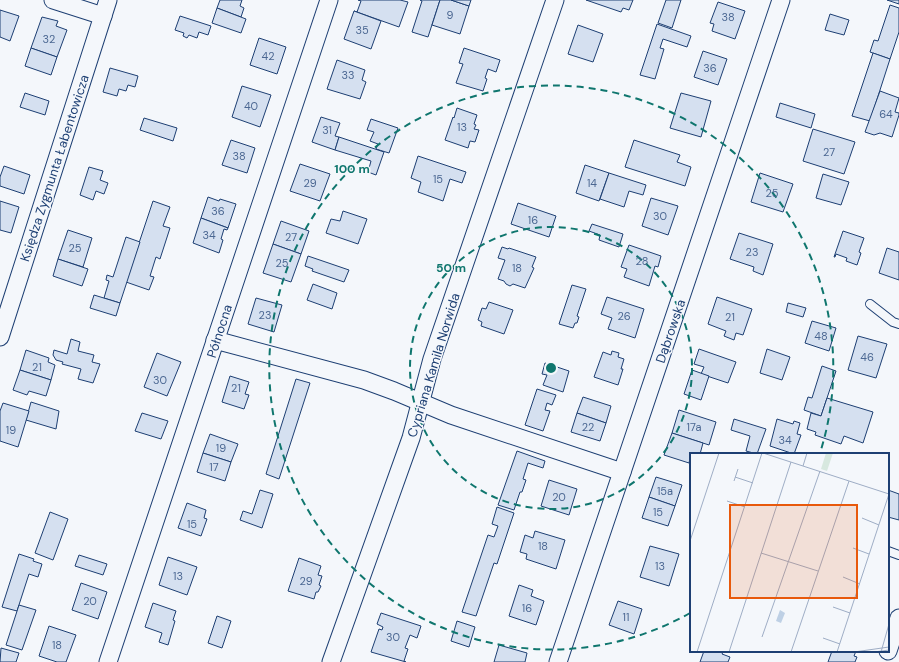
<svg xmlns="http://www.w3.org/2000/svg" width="899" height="662" font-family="'DM Sans',sans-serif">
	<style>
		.building { fill: #d5e0f0; stroke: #1d3f73 }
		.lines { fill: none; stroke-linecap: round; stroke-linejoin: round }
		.lane-casing { stroke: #1d3f73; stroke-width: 10 }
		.street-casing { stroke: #1d3f73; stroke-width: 19 }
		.lane { stroke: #f4f7fb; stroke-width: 8 }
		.street { stroke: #f4f7fb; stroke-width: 17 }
		.ring { fill: none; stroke: #0f766e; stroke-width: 2; stroke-dasharray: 7 5 }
		.labels { text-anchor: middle; stroke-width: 3; stroke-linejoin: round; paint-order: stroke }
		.number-label { font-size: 11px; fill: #4b6792 }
		.street-label { font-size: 13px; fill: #1d3f73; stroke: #f4f7fb }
		.inset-road { fill: none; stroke: #9eadc5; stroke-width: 1 }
		.view { fill: #e8590c; fill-opacity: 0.15; stroke: #e8590c; stroke-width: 2 }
		.inset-edge { fill: none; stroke: #1d3f73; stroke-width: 2 }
		.centre { fill: #0f766e; stroke: #f4f7fb; stroke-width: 2 }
		.ring-label { font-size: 12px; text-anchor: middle; font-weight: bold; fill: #0f766e; stroke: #f4f7fb; stroke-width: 3; stroke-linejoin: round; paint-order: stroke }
	</style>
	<rect width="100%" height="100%" fill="#f4f7fb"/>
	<!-- building -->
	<g class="building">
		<path d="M220 0H242L240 6 244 8 241 17 217 8Z"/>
		<path d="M358 0H400L408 2 399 27 354 11 357 12 361 1Z"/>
		<path d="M420 0H440L428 37 412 32 422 1Z"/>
		<path d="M440 0H451L469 6 460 34 432 25Z"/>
		<path d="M451 0H471L469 6Z"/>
		<path d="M586 0H633L629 10 623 8 621 12Z"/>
		<path d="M666 0H681L672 28 658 23Z"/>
		<path d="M887 0H899V4Z"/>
		<path d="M718 2 745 11 735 39 712 31 714 24 710 23Z"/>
		<path d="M890 5 899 8V32L890 59 870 52 874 40 878 41Z"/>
		<path d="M217 8 246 19 241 33 212 23Z"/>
		<path d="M0 10 19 16 10 41 0 37Z"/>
		<path d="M354 11 381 21 371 49 344 39Z"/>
		<path d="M830 14 849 20 844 35 825 30Z"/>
		<path d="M180 16 211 26 208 35 199 32 197 38 189 35 187 38 183 36 184 33 175 30Z"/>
		<path d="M42 17 58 21 56 26 67 30 57 57 31 48Z"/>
		<path d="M657 24 691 36 687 47 663 39 660 48 664 49 655 79 640 75Z"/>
		<path d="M578 25 603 34 593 62 568 54Z"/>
		<path d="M259 38 286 47 277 74 250 65Z"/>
		<path d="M31 48 57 57 51 75 25 66Z"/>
		<path d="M464 48 500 60 496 72 488 69 485 78 487 79 483 91 456 83 463 64 459 63Z"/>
		<path d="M703 51 727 59 718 85 694 77Z"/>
		<path d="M873 53 890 59 870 121 852 116Z"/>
		<path d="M337 60 365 70 362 80 366 82 360 99 327 89Z"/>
		<path d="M110 68 138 76 135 87 128 85 126 91 119 89 117 96 103 92Z"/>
		<path d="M242 86 271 95 260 127 232 117Z"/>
		<path d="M880 91 899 98 895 112 899 113V115L892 137 880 133 874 135 865 132Z"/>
		<path d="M25 93 49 101 45 115 20 107Z"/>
		<path d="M681 93 711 101 701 137 670 128Z"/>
		<path d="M780 103 815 114 811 128 776 117Z"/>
		<path d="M457 108 477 115 474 124 476 125 474 129 479 130 475 142 470 141 468 148 445 140 453 117 454 118Z"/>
		<path d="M321 117 340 123 335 136 339 137 335 150 312 142Z"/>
		<path d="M144 118 177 128 173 141 140 130Z"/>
		<path d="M371 119 398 128 389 153 376 149 378 144 370 141 374 132 367 130Z"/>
		<path d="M813 129 855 142 844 174 803 161Z"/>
		<path d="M339 137 384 152 376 175 368 172 371 161 335 150Z"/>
		<path d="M231 140 255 148 247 173 222 165Z"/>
		<path d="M634 140 680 155 677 162 691 167 685 186 625 167Z"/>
		<path d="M418 156 466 172 462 183 450 179 443 201 418 192 421 182 411 178Z"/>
		<path d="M300 164 330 174 320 201 290 191Z"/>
		<path d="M585 165 609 173 599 201 576 193Z"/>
		<path d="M4 166 30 175 24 194 0 186V177Z"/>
		<path d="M89 167 103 171 100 180 108 183 104 194 96 191 93 200 80 195Z"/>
		<path d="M609 173 646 185 643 195 629 191 624 207 600 199Z"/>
		<path d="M760 173 793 184 783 212 751 202Z"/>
		<path d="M823 174 849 182 841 205 816 198Z"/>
		<path d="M208 197 219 201 220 199 236 204 228 228 201 218Z"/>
		<path d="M651 198 678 206 668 235 642 226Z"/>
		<path d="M0 201 19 207 11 233 0 230Z"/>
		<path d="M153 201 170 207 163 226 170 228 160 259 156 257 150 276 154 277 149 290 126 282Z"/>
		<path d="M518 203 556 216 549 237 511 224Z"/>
		<path d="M343 211 367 219 358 244 326 233 331 219 340 221Z"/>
		<path d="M201 218 228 228 227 230 224 229 221 239 223 240 219 253 193 243Z"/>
		<path d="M281 221 309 231 301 254 273 244Z"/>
		<path d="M592 224 623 234 619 247 599 240 600 235 589 231Z"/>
		<path d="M68 230 92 238 83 267 58 259Z"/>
		<path d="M843 231 864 238 859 252 861 253 857 265 846 261 847 258 836 254 835 257H834Z"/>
		<path d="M739 233 773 244 763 275 753 271 754 267 730 259Z"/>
		<path d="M126 237 140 242 120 303 104 298 109 281 106 280 107 275 113 277Z"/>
		<path d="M273 244 301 254 291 282 263 273Z"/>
		<path d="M629 245 661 256 658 267 655 266 649 286 624 277 627 269 621 267Z"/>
		<path d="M502 247 508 249 509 248 536 257 532 267 534 268 525 288 513 284 510 286 506 284 504 281 498 279 505 260 498 258Z"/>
		<path d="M887 248 899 252V280L879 273Z"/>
		<path d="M308 256 349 270 344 282 312 271 313 269 305 266Z"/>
		<path d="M58 259 88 269 82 286 53 276Z"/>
		<path d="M313 284 337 293 332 309 307 300Z"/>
		<path d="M572 285 586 289 577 316 579 317 577 323H575L573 328 559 324Z"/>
		<path d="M94 295 120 303 116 316 90 308Z"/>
		<path d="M607 297 644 309 635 338 608 329 612 318 601 314Z"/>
		<path d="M717 297 752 309 743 335 736 333 734 340 724 336 726 331 708 324Z"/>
		<path d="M256 298 282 305 274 332 248 324Z"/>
		<path d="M489 302 513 310 504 334 481 326 482 322 478 320 482 308 486 309Z"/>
		<path d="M788 303 806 308 803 317 786 312Z"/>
		<path d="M812 321 836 328 829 351 805 343Z"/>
		<path d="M858 336 887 344 876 378 848 370Z"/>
		<path d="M71 339 80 342 78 351 94 355 92 362 100 364 93 383 78 379 81 369 62 364 63 362 56 360 53 355 54 350 67 354Z"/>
		<path d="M699 349 736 362 728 383 701 374 704 367 694 364Z"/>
		<path d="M767 349 790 357 782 380 760 373Z"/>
		<path d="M26 350 49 358 48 362 55 365 51 380 20 370Z"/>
		<path d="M612 351 619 353 618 357 624 359 621 369H623L618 385 594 377 603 352 611 355Z"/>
		<path d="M157 353 181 362 167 396 144 387Z"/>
		<path d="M545 363 569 371 563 392 543 385 547 375 542 374Z"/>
		<path d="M822 366 836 371 821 416 804 410 808 397 812 398Z"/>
		<path d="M20 370 51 380 46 396 29 391 27 395 13 390Z"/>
		<path d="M692 370 709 376 701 400 684 394Z"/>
		<path d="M230 376 249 382 245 394 249 395 244 409 222 402Z"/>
		<path d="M296 379 310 383 279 479 266 474Z"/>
		<path d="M537 389 556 395 552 405 547 403 545 410 550 411 543 431 525 425Z"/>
		<path d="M583 397 611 406 606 423 577 413Z"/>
		<path d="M827 398 873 412 863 443 844 436 841 444 815 435 816 432 807 429 811 413 821 416Z"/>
		<path d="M31 402 59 411 56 429 26 420Z"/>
		<path d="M3 403 29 411 18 447 0 441V411Z"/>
		<path d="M679 410 716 422 709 445 672 433Z"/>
		<path d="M142 413 168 421 161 439 135 431Z"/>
		<path d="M577 413 606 423 600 441 571 432Z"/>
		<path d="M734 419 766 429 757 454 746 451 750 436 731 430Z"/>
		<path d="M777 419 793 424 794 421 800 423 797 434 801 435 794 454 770 446Z"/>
		<path d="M672 433 703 443 700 454H691L689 463 664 455Z"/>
		<path d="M210 434 238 444 231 462 203 453Z"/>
		<path d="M517 451 545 461 543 468 528 463 523 479 526 480 522 492H520L514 510 498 505Z"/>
		<path d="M203 453 231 462 225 481 197 472Z"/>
		<path d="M656 477 682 485 675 506 649 497Z"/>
		<path d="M549 480 577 489 569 515 541 506Z"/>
		<path d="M260 490 273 494 262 528 240 520 243 511 252 514Z"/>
		<path d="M888 490 899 494V520L888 517Z"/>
		<path d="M649 497 675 506 668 526 642 518Z"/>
		<path d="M187 503 206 510 204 518 207 519 201 536 178 528Z"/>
		<path d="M497 507 514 513 497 564 494 563 476 616 462 612 488 535 494 537 498 526 492 524Z"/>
		<path d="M50 512 68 519 53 560 35 553Z"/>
		<path d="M535 531 565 540 556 569 526 559 527 554 520 552 525 535 533 538Z"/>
		<path d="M650 546 679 554 669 586 640 577Z"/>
		<path d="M19 554 34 559 33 561 42 564 38 577 29 574 17 611 2 607Z"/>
		<path d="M79 555 107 564 103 575 75 566Z"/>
		<path d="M168 557 197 567 187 595 159 585Z"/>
		<path d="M299 558 321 566 318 575 322 576 319 585 321 586 318 592H316L314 599 288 591Z"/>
		<path d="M81 583 107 592 98 619 72 610Z"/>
		<path d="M519 585 533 590 531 596 544 601 536 625 509 616Z"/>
		<path d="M618 601 642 609 634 634 609 625Z"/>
		<path d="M153 603 176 611 173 620 175 621 168 645 159 642 162 633 145 627Z"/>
		<path d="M19 605 36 610 22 650 6 645Z"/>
		<path d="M381 613 421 626 417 638 410 635 405 648 408 649 404 661 406 662 371 652 379 629 382 630 383 627 377 624Z"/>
		<path d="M217 616 231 621 222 648 208 643Z"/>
		<path d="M457 621 475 627 469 647 451 641Z"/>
		<path d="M49 626 76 635 66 662H57L39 656Z"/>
		<path d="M499 645 527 653 525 662H494Z"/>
		<path d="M1 648 19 653 16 662H0Z"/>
		<path d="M704 651H721L723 652 722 654 730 657 728 662H700Z"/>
		<path d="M832 651H856L854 656 857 657 855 662H828Z"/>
	</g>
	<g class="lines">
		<defs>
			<g id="lane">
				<path d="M870 304 893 322 899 324"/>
				<path d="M888 551 899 555"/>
			</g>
			<g id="street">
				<path d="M53 0 103 16"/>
				<path d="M0 337 108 0"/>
				<path d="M215 340 364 380 394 391 451 415 622 472"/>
				<path d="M888 651 899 618"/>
				<path d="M108 662 329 0"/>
				<path d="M331 662 411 438 432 359 555 0"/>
				<path d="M558 662 781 0"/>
			</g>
		</defs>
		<!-- lane casing -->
		<use href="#lane" class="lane-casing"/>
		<!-- street casing -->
		<use href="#street" class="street-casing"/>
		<!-- lane -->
		<use href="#lane" class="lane"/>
		<!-- street -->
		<use href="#street" class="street"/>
	</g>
	<!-- distance rings -->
	<g class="ring">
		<circle cx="551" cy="368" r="141"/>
		<path d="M690 613A282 282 0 1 1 820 453"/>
	</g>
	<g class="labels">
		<!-- number labels -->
		<g class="number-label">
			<text x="450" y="19">9</text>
			<text x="728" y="21">38</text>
			<text x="362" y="34">35</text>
			<text x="49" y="43">32</text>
			<text x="268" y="60">42</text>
			<text x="710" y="72">36</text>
			<text x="348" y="79">33</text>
			<text x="251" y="110">40</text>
			<text x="886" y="118">64</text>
			<text x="462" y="131">13</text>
			<text x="327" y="134">31</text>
			<text x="829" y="156">27</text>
			<text x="239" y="160">38</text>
			<text x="438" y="183">15</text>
			<text x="310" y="187">29</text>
			<text x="592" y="187">14</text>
			<text x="772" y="197">25</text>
			<text x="218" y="215">36</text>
			<text x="660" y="220">30</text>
			<text x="533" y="224">16</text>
			<text x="209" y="239">34</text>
			<text x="291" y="241">27</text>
			<text x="75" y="252">25</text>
			<text x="752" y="256">23</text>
			<text x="642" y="265">28</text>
			<text x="282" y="267">25</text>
			<text x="517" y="272">18</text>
			<text x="265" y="319">23</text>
			<text x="624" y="320">26</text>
			<text x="730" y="321">21</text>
			<text x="821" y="340">48</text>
			<text x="867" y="361">46</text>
			<text x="37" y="371">21</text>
			<text x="160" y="384">30</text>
			<text x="236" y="392">21</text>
			<text x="588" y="431">22</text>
			<text x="694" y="431">17a</text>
			<text x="11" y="434">19</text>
			<text x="785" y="444">34</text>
			<text x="221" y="452">19</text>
			<text x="214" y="471">17</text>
			<text x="665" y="495">15a</text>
			<text x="559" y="501">20</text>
			<text x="658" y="516">15</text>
			<text x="192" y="528">15</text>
			<text x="543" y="550">18</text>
			<text x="660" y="570">13</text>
			<text x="178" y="580">13</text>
			<text x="306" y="585">29</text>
			<text x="90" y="605">20</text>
			<text x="527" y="612">16</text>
			<text x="626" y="621">11</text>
			<text x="393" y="641">30</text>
			<text x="57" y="649">18</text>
		</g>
		<!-- street labels -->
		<g class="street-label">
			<text transform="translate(54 168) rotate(-72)" y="5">Księdza Zygmunta Łabentowicza</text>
			<text transform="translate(219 331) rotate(-72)" y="5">Północna</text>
			<text transform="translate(670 331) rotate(-71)" y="5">Dąbrowska</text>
			<text transform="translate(433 365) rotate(-73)" y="5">Cypriana Kamila Norwida</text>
		</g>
	</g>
	<!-- overview -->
	<g transform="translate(690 453)">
		<rect width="199" height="199" fill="#f4f7fb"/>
		<path d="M136 0H143L137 18 131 16Z" fill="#d7e8df"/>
		<path d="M90 157 95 160 91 170 86 168Z" fill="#bed0e5"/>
		<path class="inset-road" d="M73 0 199 41M113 13 117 0M45 24 63 30M44 28 48 16M37 48 55 54M172 65 189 72M0 88 29 0M163 95 179 101M71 100 128 118M153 124 170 131M143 154 160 160M72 184 130 18M133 185 150 191M7 199 72 0M39 199 101 9M101 199 159 28M147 199 199 41M164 199 199 194M184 199 199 197M191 199 199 171"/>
		<path class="view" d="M40 52H167V145H40Z"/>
		<rect width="199" height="199" class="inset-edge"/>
	</g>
	<circle cx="551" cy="368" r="6" class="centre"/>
	<g class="ring-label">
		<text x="352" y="173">100 m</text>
		<text x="451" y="272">50 m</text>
	</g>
</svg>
